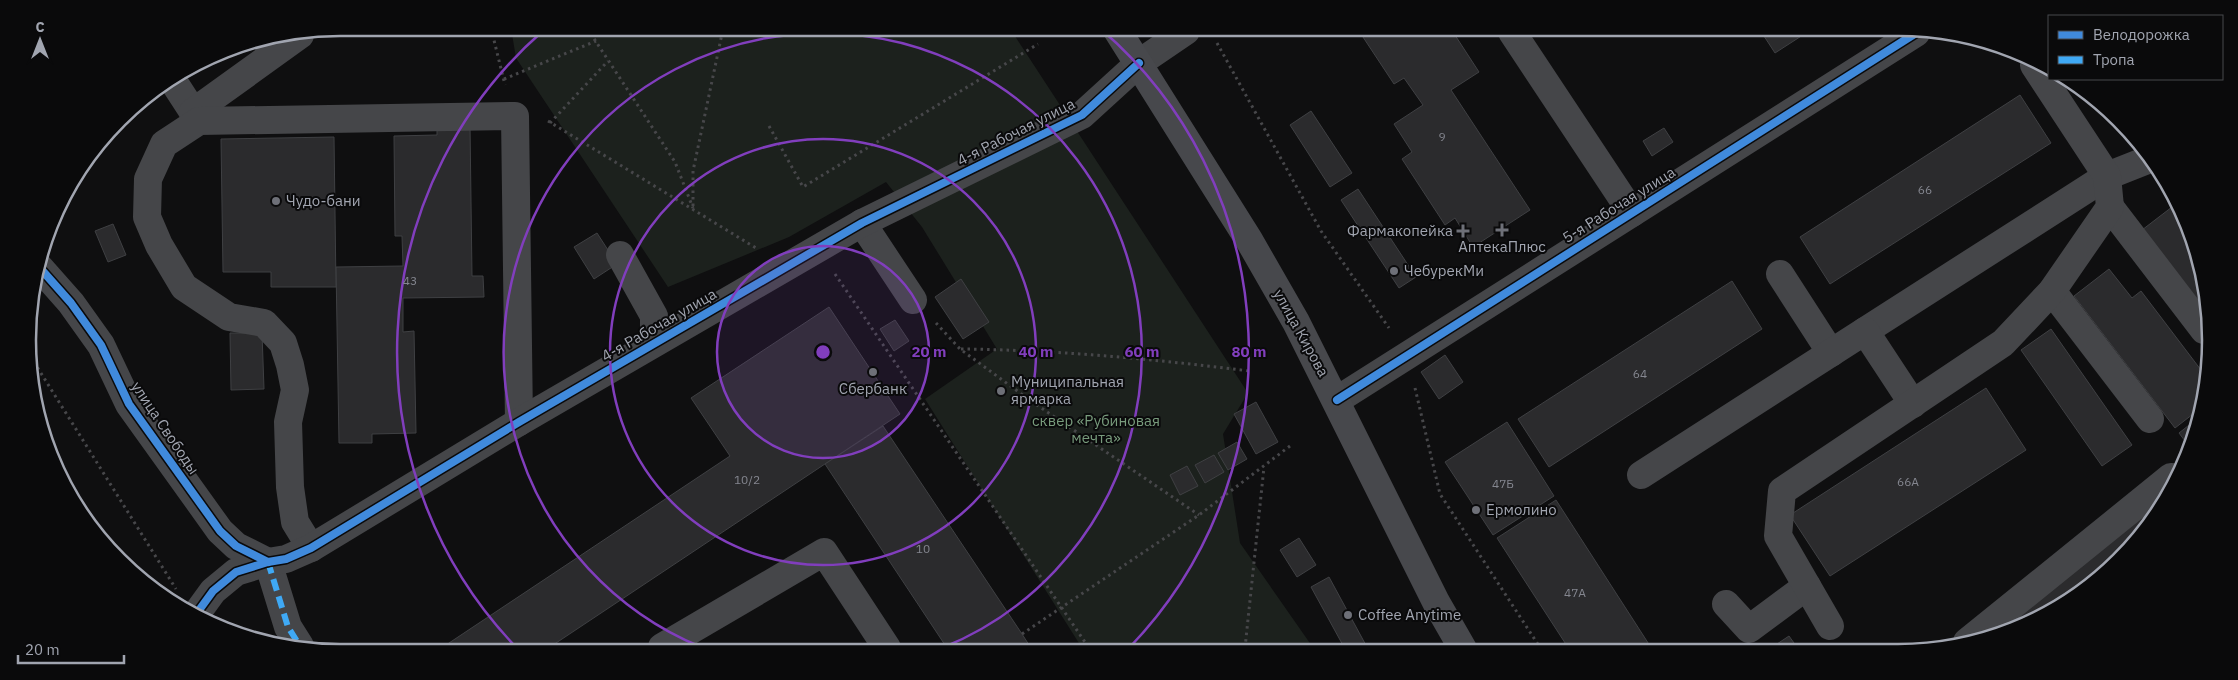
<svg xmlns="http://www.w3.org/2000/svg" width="2238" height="680" font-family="'IBM Plex Sans',sans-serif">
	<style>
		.green { fill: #1c211d }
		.building { fill: #2b2b2d; stroke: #3f4043 }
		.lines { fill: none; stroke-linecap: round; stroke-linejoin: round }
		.path { stroke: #47474a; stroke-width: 3; stroke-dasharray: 2.5 4; stroke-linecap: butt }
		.minor { stroke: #454649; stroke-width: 28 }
		.major { stroke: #47484c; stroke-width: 28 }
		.quiet { stroke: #3fa9f5; stroke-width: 6; stroke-dasharray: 12 6; stroke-linecap: butt }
		.cycleway-casing { stroke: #0a0a0b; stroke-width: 11 }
		.cycleway { stroke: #408adc; stroke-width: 8 }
		.ring { fill: none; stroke: #813ebd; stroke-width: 2.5 }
		.poi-dot { fill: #6e7078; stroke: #0a0a0b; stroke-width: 2 }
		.labels { text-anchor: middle; stroke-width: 4; stroke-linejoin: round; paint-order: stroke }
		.number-label { font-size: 12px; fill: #84868f }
		.street-label { font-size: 15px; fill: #a1a5b0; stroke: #0a0a0b }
		.poi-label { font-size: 15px; fill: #a1a5b0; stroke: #0a0a0b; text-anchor: start }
		.park-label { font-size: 15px; fill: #789b7c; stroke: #0a0a0b }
		.rim { fill: none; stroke: #a1a5b0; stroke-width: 2.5 }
		.centre { fill: #813ebd; stroke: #0a0a0b; stroke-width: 2.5 }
		.ring-label { font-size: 15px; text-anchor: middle; font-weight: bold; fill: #813ebd; stroke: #0a0a0b; stroke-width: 4; stroke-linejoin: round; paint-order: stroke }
	</style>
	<rect width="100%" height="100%" fill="#0f0f10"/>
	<!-- green -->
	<path class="green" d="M511 28 1011 30 1248 393 1223 434 1240 543 1314 649 1082 648 925 399 997 349 922 227 886 182 789 237 668 287 516 58Z"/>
	<!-- building -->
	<g class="building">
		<path d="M1359 31 1453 32 1479 72 1451 90 1530 210 1473 247 1455 218 1445 225 1402 159 1412 152 1394 124 1423 105 1404 78 1394 84Z"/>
		<path d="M1762 33H1806L1775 53Z"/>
		<path d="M2020 95 2051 143 1830 284 1800 237Z"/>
		<path d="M1311 111 1352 173 1330 187 1290 125Z"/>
		<path d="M437 125H470L472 276H483L484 297 403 298V332L414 331 416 433 372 434V443H339L336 267 403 266 402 236H395L394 136 437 135Z"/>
		<path d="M1664 128 1673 142 1652 156 1643 141Z"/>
		<path d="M334 137 336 287H271V272H223L221 139Z"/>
		<path d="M1358 189 1416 277 1399 288 1341 200Z"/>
		<path d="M2172 207 2177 213 2205 279V312L2142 230Z"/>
		<path d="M113 224 126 255 108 262 95 231Z"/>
		<path d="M597 233 617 264 594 279 574 247Z"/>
		<path d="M2109 269 2132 298 2141 291 2204 374V401L2202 407 2175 428 2074 296Z"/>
		<path d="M961 279 989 322 963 339 935 297Z"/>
		<path d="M1732 281 1762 329 1549 467 1518 419Z"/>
		<path d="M829 307 900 414 550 647H443L730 456 691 398Z"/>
		<path d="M895 320 909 341 894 351 880 329Z"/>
		<path d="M2051 329 2132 445 2102 466 2021 350Z"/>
		<path d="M230 333H262L264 389 231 390Z"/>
		<path d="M1445 355 1463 382 1439 399 1421 372Z"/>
		<path d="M1986 388 2026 450 1830 576 1790 515Z"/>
		<path d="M1256 402 1278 442 1256 454 1234 414Z"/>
		<path d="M37 406 43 415 38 419Z"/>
		<path d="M2198 418 2188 445 2179 433Z"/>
		<path d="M1507 422 1554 496 1493 535 1445 462Z"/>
		<path d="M883 426 1022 634 1031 648H947L825 464Z"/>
		<path d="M1237 442 1247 459 1228 470 1218 453Z"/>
		<path d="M1214 455 1224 472 1205 483 1195 465Z"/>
		<path d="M1187 466 1198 486 1180 495 1170 475Z"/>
		<path d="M2160 497 2164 502 2104 575 2018 629 1982 638Z"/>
		<path d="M1556 500 1652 649H1569L1497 538Z"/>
		<path d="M1299 538 1316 565 1297 577 1280 550Z"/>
		<path d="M1329 577 1368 649H1345L1311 587Z"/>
		<path d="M1789 636 1799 650H1768Z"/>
	</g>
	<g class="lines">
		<!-- path -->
		<g class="path">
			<path d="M491 28 505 85"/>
			<path d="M587 28 675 162 693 208"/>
			<path d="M1217 43 1321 231 1389 328"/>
			<path d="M504 79 596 41"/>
			<path d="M548 121 756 248"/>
			<path d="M550 123 608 61"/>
			<path d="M769 126 803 187 1038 44"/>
			<path d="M693 206V171L723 29"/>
			<path d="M835 274 1089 648"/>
			<path d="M936 323 960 349 1031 401 1199 515"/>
			<path d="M961 349C1058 350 1153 359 1249 371"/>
			<path d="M34 362 176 589"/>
			<path d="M1415 388 1440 494 1541 649"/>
			<path d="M1022 634 1199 515 1290 446"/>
			<path d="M1245 648 1264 467"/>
		</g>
		<!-- minor -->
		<g class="minor">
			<path d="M1512 32 1632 213"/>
			<path d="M173 81 199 121"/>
			<path d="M193 112 300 35"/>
			<path d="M2110 207 2204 330"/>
			<path d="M862 223 913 300"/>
			<path d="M620 255 654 316V343"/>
			<path d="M40 268 71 303 101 345 129 404 220 531 236 546 268 562 288 627 300 646"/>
			<path d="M1780 274 1831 353"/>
			<path d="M2052 291 2150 419"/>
			<path d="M1865 331 2107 176 2150 159"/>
			<path d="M1337 400 1916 33"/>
			<path d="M1641 475 1865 331 1913 404"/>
			<path d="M311 548 295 522 290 487 288 422 295 390 290 365 283 343 264 323 229 317 184 287 159 245 147 217 148 179 164 144 199 121 515 116 519 422"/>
			<path d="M1726 604 1749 629 1807 586"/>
			<path d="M197 613 213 591 236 572 268 562 286 559 311 548 519 422 862 223 1082 115 1139 63 1186 31"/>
			<path d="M1830 626 1778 536 1782 491 2003 343 2052 291 2110 207 2107 176 2034 65"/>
			<path d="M1967 642 2171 477 2175 481"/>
			<path d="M662 647 824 552 887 648"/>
		</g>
		<!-- major -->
		<path class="major" d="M1117 30 1249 240 1296 322 1436 602 1463 649"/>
		<!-- quiet -->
		<path class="quiet" d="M268 562 288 627 300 646"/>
		<defs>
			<g id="cycleway">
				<path d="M40 268 71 303 101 345 129 404 220 531 236 546 268 562"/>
				<path d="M1337 400 1916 33"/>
				<path d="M197 613 213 591 236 572 268 562 286 559 311 548 519 422 862 223 1082 115 1139 63"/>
			</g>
		</defs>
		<!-- cycleway casing -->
		<use href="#cycleway" class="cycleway-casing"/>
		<!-- cycleway -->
		<use href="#cycleway" class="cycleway"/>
	</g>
	<!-- distance rings -->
	<circle cx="823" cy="352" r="106" fill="#813ebd" fill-opacity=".12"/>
	<g class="ring">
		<circle cx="823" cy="352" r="106"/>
		<circle cx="823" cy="352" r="213"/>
		<path d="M701 647A319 319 0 1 1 942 648"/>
		<path d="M514 645A426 426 0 0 1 544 30M1102 30A426 426 0 0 1 1129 648"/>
	</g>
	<!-- markers -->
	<g class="poi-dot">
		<circle cx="276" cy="201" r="5"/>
		<path d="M1499.5 222.5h5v5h5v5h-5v5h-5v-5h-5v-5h5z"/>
		<path d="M1460.5 223.5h5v5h5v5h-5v5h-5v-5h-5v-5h5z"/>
		<circle cx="1394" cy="271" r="5"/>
		<circle cx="873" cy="372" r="5"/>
		<circle cx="1001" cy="391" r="5"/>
		<circle cx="1476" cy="510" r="5"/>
		<circle cx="1348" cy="615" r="5"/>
	</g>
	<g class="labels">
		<!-- number labels -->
		<g class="number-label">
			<text x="1442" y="141">9</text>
			<text x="1925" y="194">66</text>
			<text x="410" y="285">43</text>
			<text x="1640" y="378">64</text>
			<text x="747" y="484">10/2</text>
			<text x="1908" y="486">66А</text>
			<text x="1503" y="488">47Б</text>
			<text x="923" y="553">10</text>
			<text x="1575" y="597">47А</text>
		</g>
		<!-- street labels -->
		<g class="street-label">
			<text transform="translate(1016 132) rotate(-27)" y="5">4-я Рабочая улица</text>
			<text transform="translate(1619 205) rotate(-32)" y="5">5-я Рабочая улица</text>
			<text transform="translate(659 325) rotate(-30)" y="5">4-я Рабочая улица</text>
			<text transform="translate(1301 333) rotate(61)" y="5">улица Кирова</text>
			<text transform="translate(165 428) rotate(56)" y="5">улица Свободы</text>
		</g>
		<!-- poi labels -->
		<g class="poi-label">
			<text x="286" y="206">Чудо-бани</text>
			<text x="1453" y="236" text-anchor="end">Фармакопейка</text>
			<text x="1502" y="252" text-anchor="middle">АптекаПлюс</text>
			<text x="1404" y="276">ЧебурекМи</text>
			<text x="1011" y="387">Муниципальная<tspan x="1011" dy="17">ярмарка</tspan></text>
			<text x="873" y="394" text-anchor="middle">Сбербанк</text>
			<text x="1486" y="515">Ермолино</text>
			<text x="1358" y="620">Coffee Anytime</text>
		</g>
		<!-- park labels -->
		<g class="park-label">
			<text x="1096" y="426">сквер «Рубиновая<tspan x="1096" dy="17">мечта»</tspan></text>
		</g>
	</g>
	<!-- crop -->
	<path d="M0 0H2238V680H0ZM340 36H1898A304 304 0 0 1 2202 340V340A304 304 0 0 1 1898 644H340A304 304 0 0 1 36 340V340A304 304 0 0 1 340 36Z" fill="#0a0a0b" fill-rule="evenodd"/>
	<path class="rim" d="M340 36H1898A304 304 0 0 1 2202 340V340A304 304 0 0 1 1898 644H340A304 304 0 0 1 36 340V340A304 304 0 0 1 340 36Z"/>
	<circle cx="823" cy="352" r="8" class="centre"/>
	<g class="ring-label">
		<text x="929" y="357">20 m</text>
		<text x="1036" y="357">40 m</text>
		<text x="1142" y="357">60 m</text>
		<text x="1249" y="357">80 m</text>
	</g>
	<!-- legend -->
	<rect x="2048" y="15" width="175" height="65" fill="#0a0a0b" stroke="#46484d"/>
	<rect x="2058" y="31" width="25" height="8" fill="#408adc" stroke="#46484d"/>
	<text x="2093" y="40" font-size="15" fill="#a1a5b0">Велодорожка</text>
	<rect x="2058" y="56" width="25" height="8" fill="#3fa9f5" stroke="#46484d"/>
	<text x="2093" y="65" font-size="15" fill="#a1a5b0">Тропа</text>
	<!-- north arrow -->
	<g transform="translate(40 40)" stroke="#0a0a0b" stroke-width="4" paint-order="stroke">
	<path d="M0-4L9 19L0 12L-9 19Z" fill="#a1a5b0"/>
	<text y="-8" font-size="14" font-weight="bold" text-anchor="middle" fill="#a1a5b0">С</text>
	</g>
	<!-- scale -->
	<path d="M18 655v8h106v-8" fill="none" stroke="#a1a5b0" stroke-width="2.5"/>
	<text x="25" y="655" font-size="15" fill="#a1a5b0" stroke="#0a0a0b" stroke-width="4" paint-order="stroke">20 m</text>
</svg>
